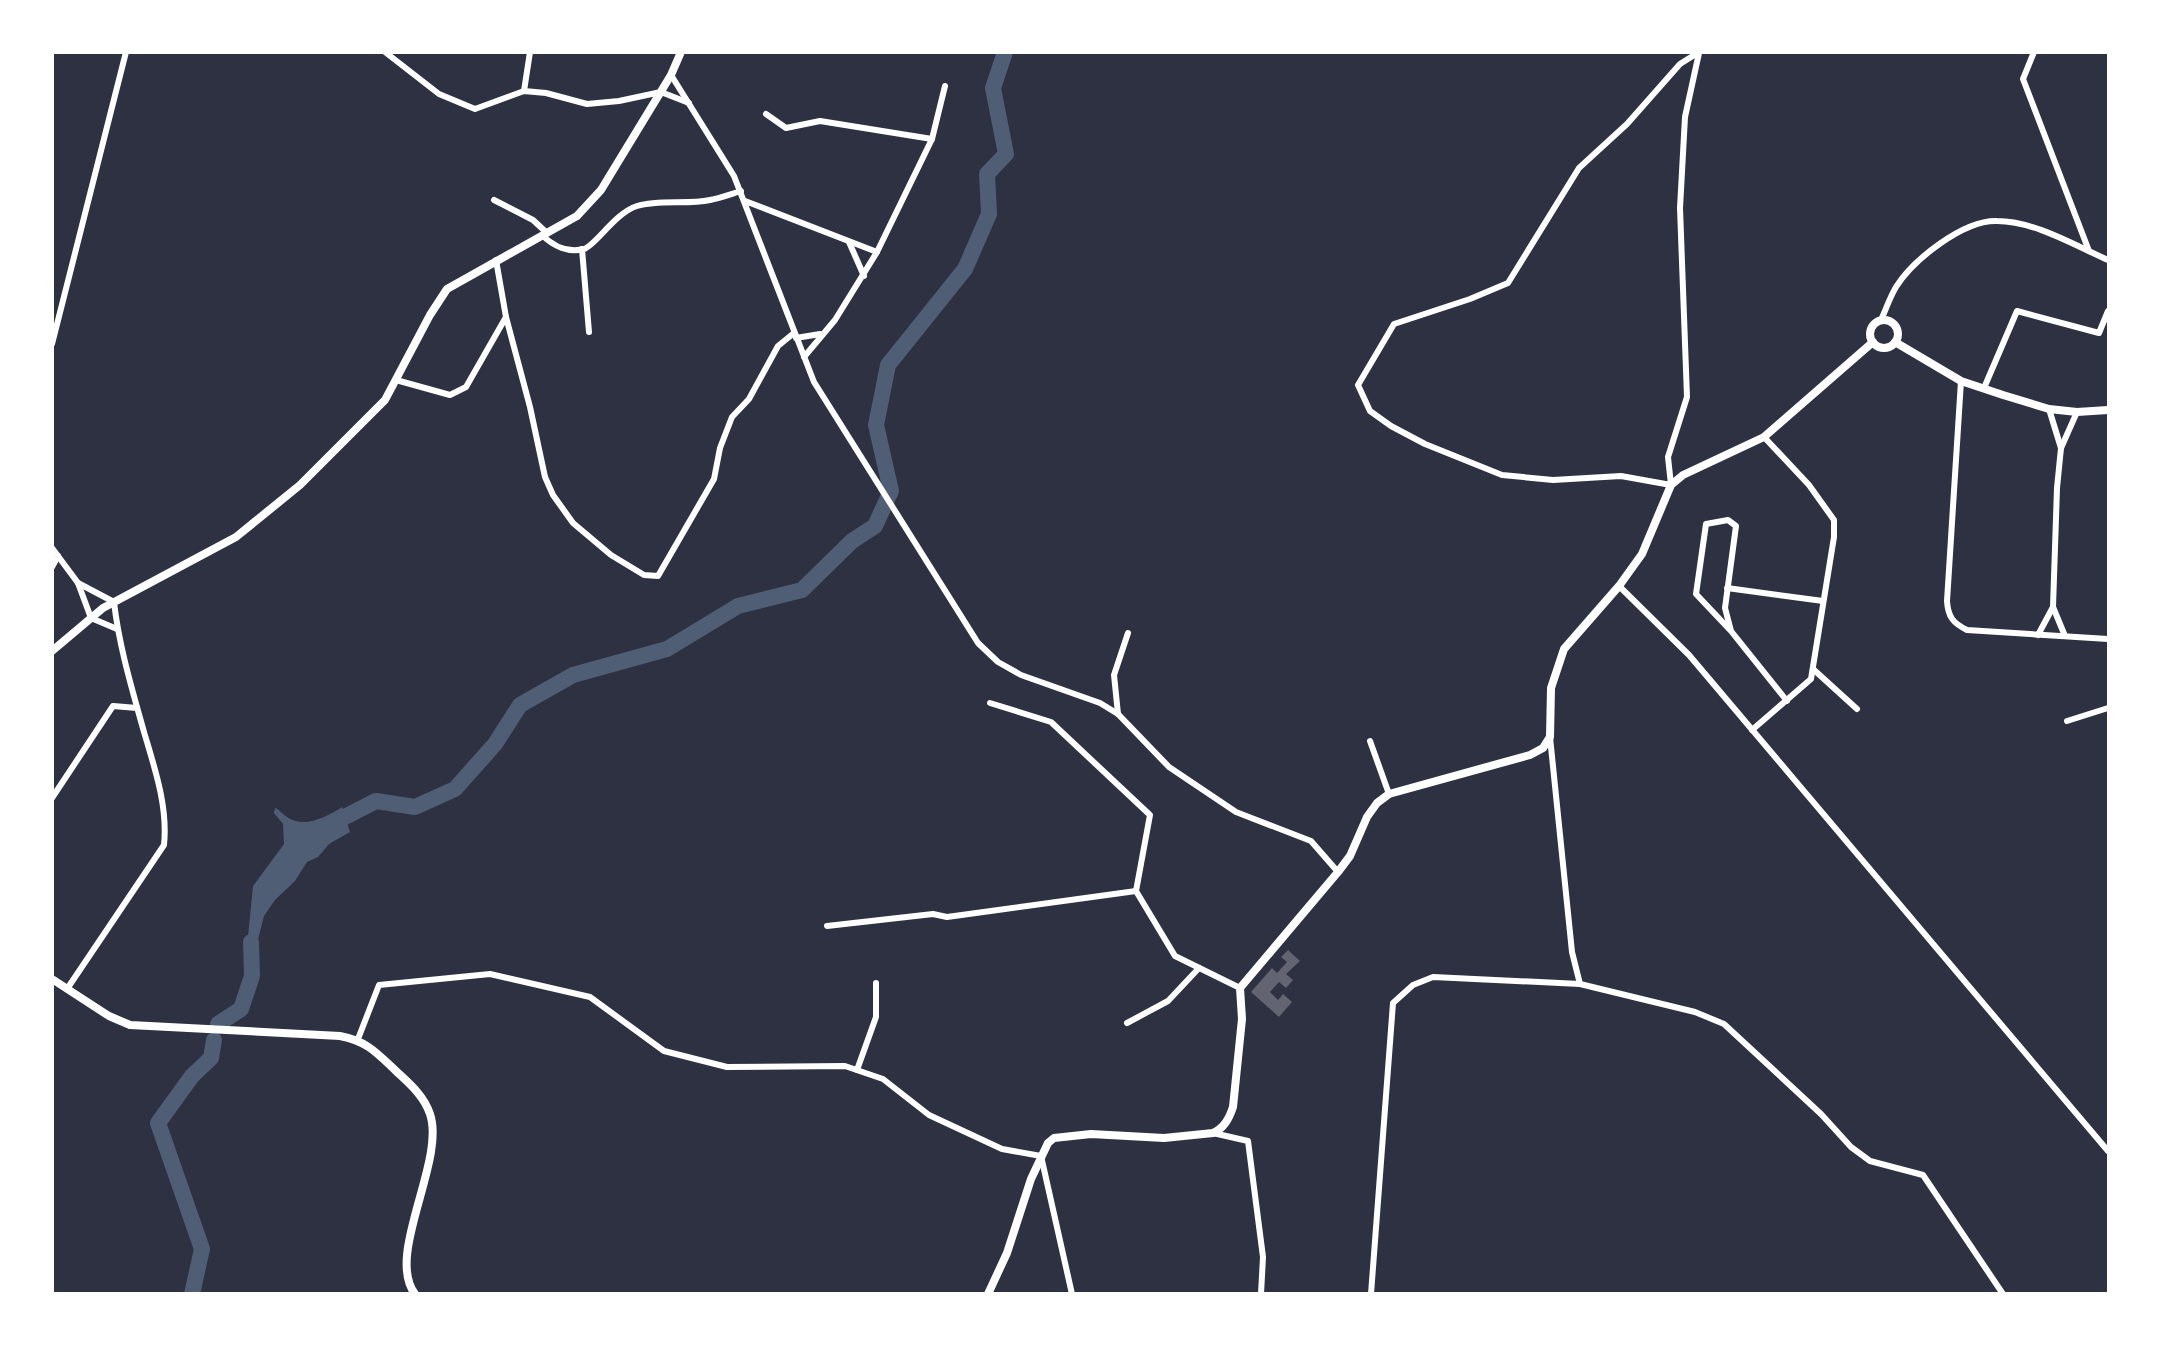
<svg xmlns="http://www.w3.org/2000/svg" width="2161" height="1346" font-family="'PT Sans Narrow',sans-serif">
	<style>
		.water { fill: #4f5d75 }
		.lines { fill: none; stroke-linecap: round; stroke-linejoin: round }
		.river { stroke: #4f5d75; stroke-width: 16 }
		.building { fill: #626471 }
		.minor { stroke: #fff; stroke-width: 6 }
		.tertiary { stroke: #fff; stroke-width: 8 }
	</style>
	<rect width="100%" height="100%" fill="#2d3142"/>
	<!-- water -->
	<path class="water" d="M342 807 350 832 329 844 318 857 307 862 295 881 275 900 264 916 252 963 247 947 253 886 284 844 283 824 274 813 275 808C280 810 282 814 287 817 303 829 327 817 342 807Z"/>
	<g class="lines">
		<!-- river -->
		<g class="river">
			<path d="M325 827 376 801 415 807 455 789 495 744 520 705 573 675 667 649 738 606 802 590 852 541 875 526 891 491 876 425 888 365 965 269 989 214 987 174 1006 154 993 88 1005 52"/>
			<path d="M218 1024 241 1009 252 976 251 942"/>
			<path d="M192 1294 202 1249 158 1123 192 1076 211 1058 214 1040"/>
		</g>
	</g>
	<!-- building -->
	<path class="building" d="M1288 950 1300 961 1286 974 1293 980 1286 988 1279 982 1270 992 1278 1000 1283 994 1292 1002 1279 1017 1251 992 1272 968 1277 973 1287 962 1281 957Z"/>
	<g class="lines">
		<!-- minor -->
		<g class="minor">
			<path d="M385 52 439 94 475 109 524 91 546 93 587 104 619 101 661 92 689 103"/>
			<path d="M2034 52 2023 79 2089 251"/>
			<path d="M1699 53 1685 117 1680 208 1687 397 1668 457 1671 485 1621 476 1553 480 1502 475 1425 444 1391 426 1370 411 1358 385 1394 324 1470 299 1508 283 1579 168 1627 124 1680 64 1699 52"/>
			<path d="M671 75 734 176 814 382 978 643 998 662 1021 675 1100 703 1118 714 1169 767 1236 812 1311 841 1338 872"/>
			<path d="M524 91 530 52"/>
			<path d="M766 114 786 128 820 121 932 139"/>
			<path d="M494 200 533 220 547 233"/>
			<path d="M745 201 877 252"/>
			<path d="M542 235C553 246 568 253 584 249 596 245 615 213 637 206 660 199 687 205 710 200 720 198 731 194 741 191"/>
			<path d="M849 242 864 276"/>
			<path d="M582 249 589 332"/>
			<path d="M506 317 530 407 545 477 553 495 573 523 611 555 644 575 658 576 714 479 720 448 732 417 749 399 778 346 794 333"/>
			<path d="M1881 320C1886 309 1890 297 1896 287 1913 260 1963 220 1997 221 2034 221 2074 245 2108 260"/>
			<path d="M796 338 820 334"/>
			<path d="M52 344 126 52"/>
			<path d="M804 357 835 320 877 252 932 139 945 86"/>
			<path d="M396 380 450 395 466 387 506 317 496 260"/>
			<path d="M1961 381 1947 601C1948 617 1953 623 1967 630L2108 639"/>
			<path d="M1984 388 2017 311 2099 333 2108 311"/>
			<path d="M2049 409 2061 448"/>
			<path d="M52 548 78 583 91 618 117 629"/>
			<path d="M52 567 58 556"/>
			<path d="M1619 586 1689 655 2108 1151"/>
			<path d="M1727 588 1823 601"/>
			<path d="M1731 631 1696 594 1706 524 1728 520 1736 526 1725 608 1731 631 1787 701"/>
			<path d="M2038 635 2053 607"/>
			<path d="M2065 636 2053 607 2057 488 2061 448 2077 412"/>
			<path d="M1813 669 1857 709"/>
			<path d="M990 703 1051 722 1150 815 1136 891 1175 956 1240 988"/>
			<path d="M1118 714 1114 675 1128 633"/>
			<path d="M2067 721 2108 708"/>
			<path d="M1752 730 1811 679 1834 537V520L1809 485 1764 437"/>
			<path d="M1550 737 1572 952 1580 984 1695 1012 1724 1024 1821 1114 1851 1147 1870 1161 1923 1175 2003 1294"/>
			<path d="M1370 741 1389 794"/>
			<path d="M52 798 113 706 137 708"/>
			<path d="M827 926 933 914 947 917 1136 891"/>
			<path d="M67 989 164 845C168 807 155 769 144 732 132 689 119 646 114 602L78 583"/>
			<path d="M1127 1023 1168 1001 1199 968"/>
			<path d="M358 1039 379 985 490 974 590 997 664 1051 727 1067 845 1066 883 1079 929 1115 1002 1149 1041 1156 1072 1294"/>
			<path d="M857 1070 876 1017V983"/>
			<path d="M1213 1133 1248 1141 1263 1257 1261 1294"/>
			<path d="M1371 1294 1393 1003 1413 985 1433 977 1580 984"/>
		</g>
		<!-- tertiary -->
		<g class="tertiary">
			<circle cx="1884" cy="334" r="14"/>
			<path d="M1895 342 1961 381 2003 395 2049 409 2077 412 2108 410"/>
			<path d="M52 651 103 608 236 537 300 485 385 400 430 315 447 289 577 216 601 190 671 75 681 52"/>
			<path d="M52 979 109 1016 130 1025 340 1036C367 1041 377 1053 397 1072 410 1084 424 1096 430 1114 446 1161 385 1255 415 1294"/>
			<path d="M988 1294 1007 1253 1031 1179 1048 1143 1054 1138 1091 1134 1164 1138 1213 1133C1224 1128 1229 1119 1233 1107L1242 1019 1240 988 1338 872 1350 856 1367 817 1377 803 1389 794 1530 755 1543 748 1550 737 1551 688 1564 649 1619 586 1642 554 1671 485 1683 475 1764 437 1873 342"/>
		</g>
	</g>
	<!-- border -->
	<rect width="2161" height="1346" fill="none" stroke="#ffffff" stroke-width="108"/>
</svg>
